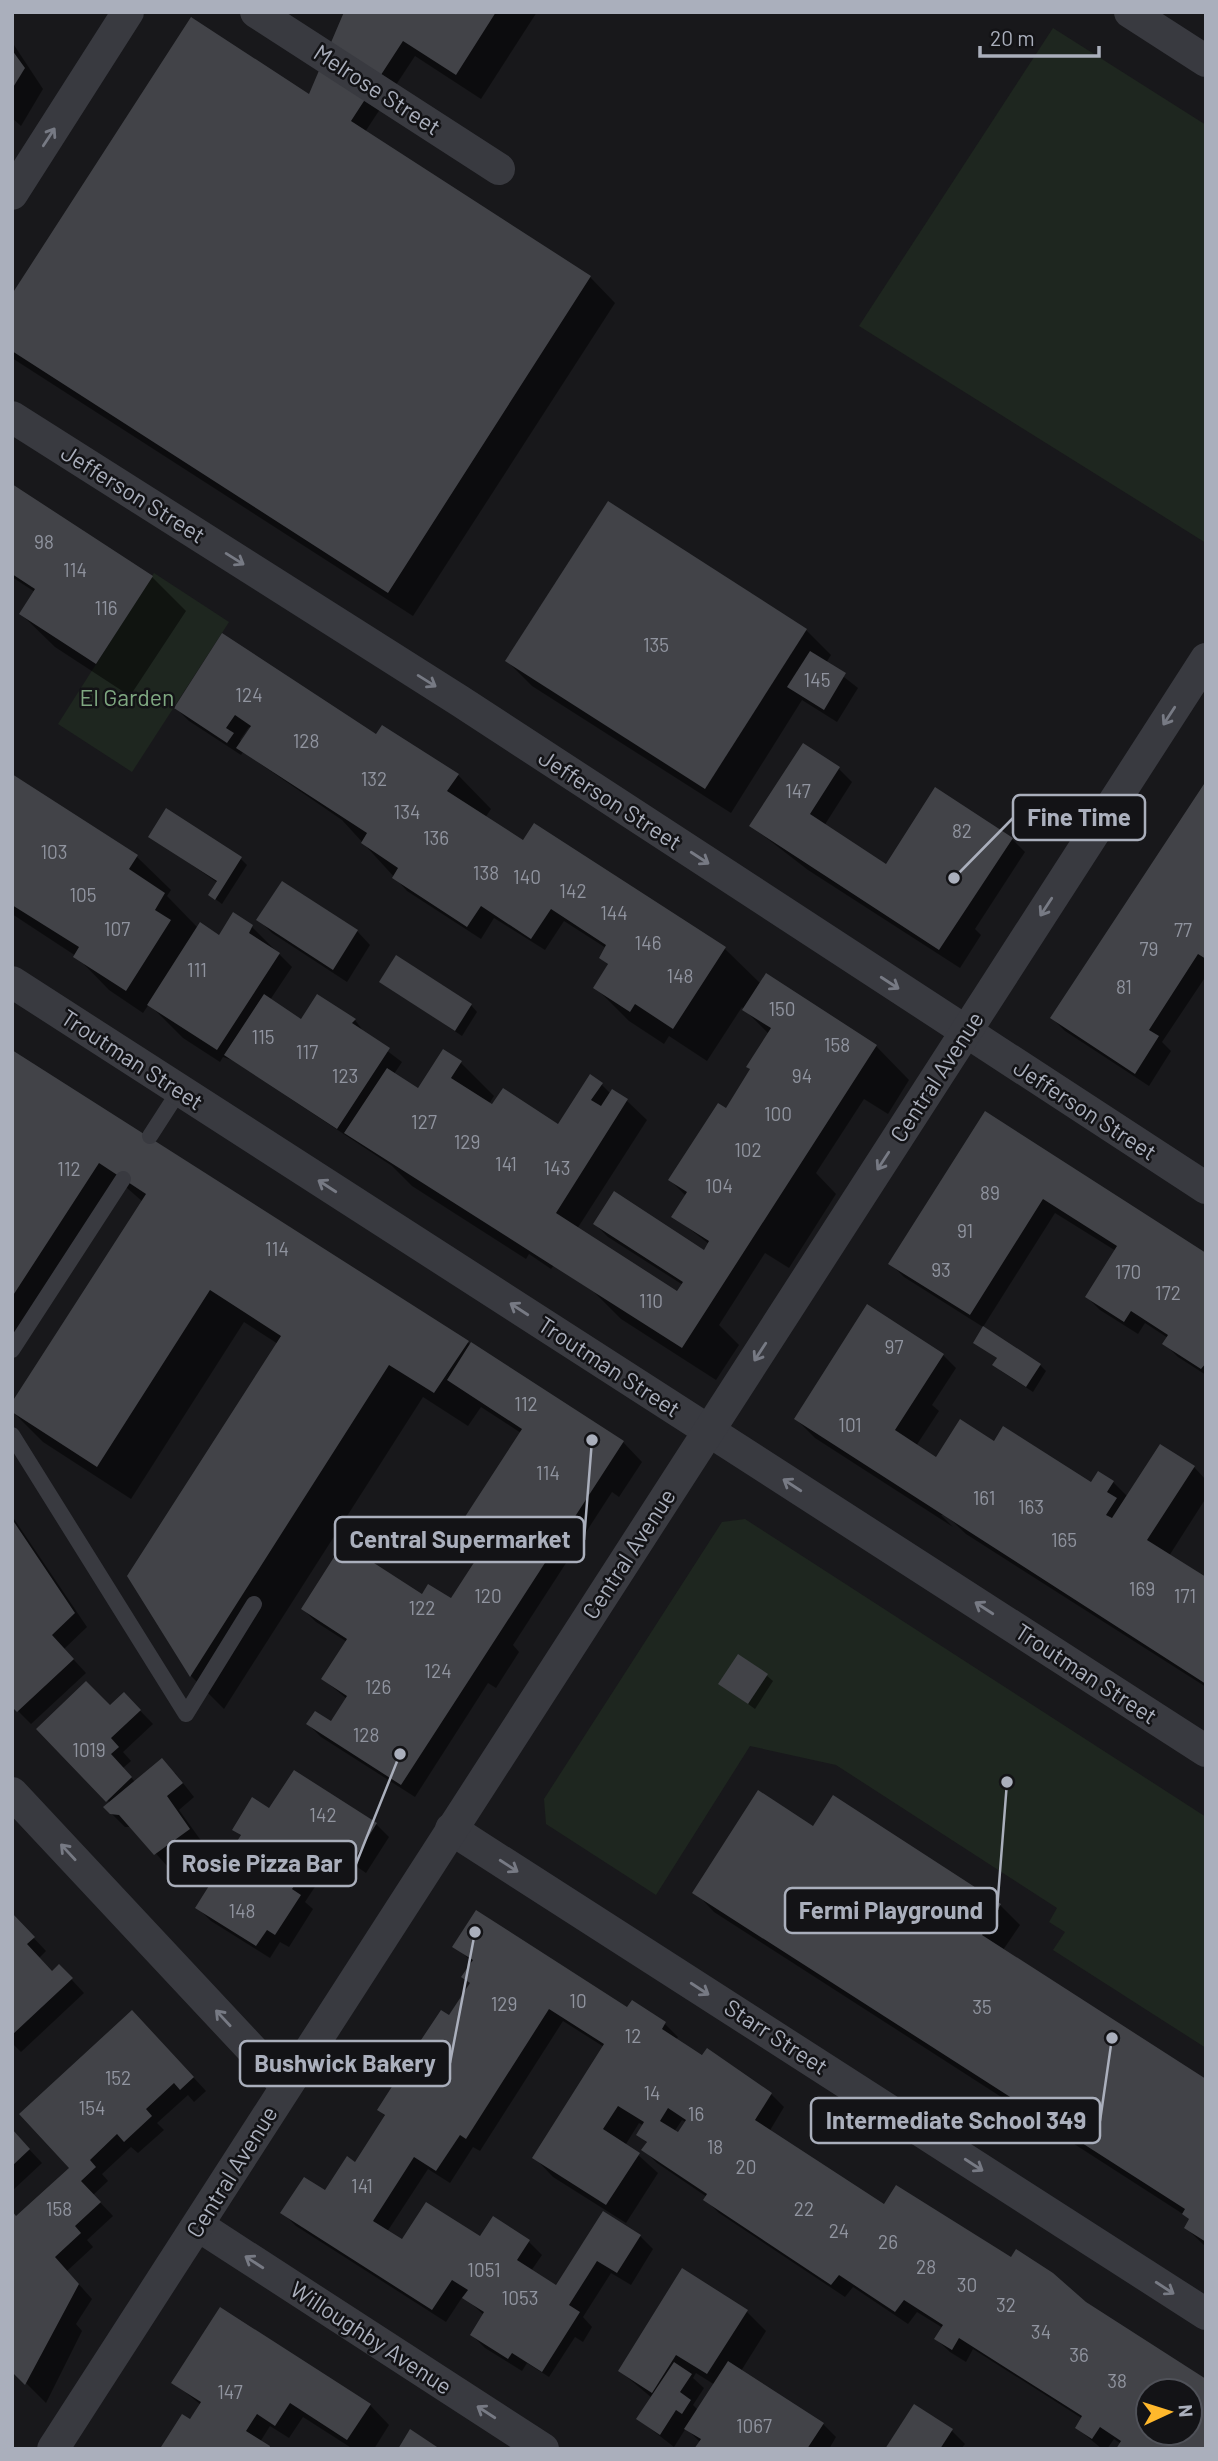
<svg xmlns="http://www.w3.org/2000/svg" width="1218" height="2461" font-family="Barlow,sans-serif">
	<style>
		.green { fill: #1e261f }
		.shadow { fill: #0007; fill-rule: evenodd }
		.building { fill: #424348; fill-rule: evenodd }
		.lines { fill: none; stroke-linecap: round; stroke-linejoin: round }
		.service { stroke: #393a40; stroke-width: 16 }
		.minor { stroke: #393a40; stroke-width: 32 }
		.oneway { stroke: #777a84 }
		.labels { text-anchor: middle; stroke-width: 5; stroke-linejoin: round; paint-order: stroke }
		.number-label { font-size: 19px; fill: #90949f }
		.street-label { font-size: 23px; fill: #aaafbc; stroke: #131316 }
		.park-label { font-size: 23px; fill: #7fa881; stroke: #131316 }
		.leader { fill: none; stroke: #aaafbc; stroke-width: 2.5 }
		.callout-dot { fill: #aaafbc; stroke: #131316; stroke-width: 2.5 }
		.callout { fill: #131316; stroke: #aaafbc; stroke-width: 2.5 }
		.callout-label { font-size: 24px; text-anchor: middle; font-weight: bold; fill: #aaafbc }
	</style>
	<rect width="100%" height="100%" fill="#18181b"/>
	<!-- green -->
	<g class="green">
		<path d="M1053 28 1206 125V543L859 326Z"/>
		<path d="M154 573 229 622 132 772 58 724Z"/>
		<path d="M745 1519 1206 1817V2048L1053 1950 1065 1932 1049 1922 1057 1908 836 1765 750 1746 656 1895 546 1824 544 1799 722 1522Z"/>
	</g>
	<!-- shadow -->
	<g class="shadow">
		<path d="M346 12H537L481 99 415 56 365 132 590 277 615 303 413 616 12 358V297L316 100Z"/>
		<path d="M12 42 43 89 21 126 12 118Z"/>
		<path d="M12 486 152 577 186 611 130 696 55 647 21 614 35 592 12 577Z"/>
		<path d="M806 630 831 655 826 663 858 688 837 722 802 700 731 813 532 686 507 661Z"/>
		<path d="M222 636 375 735 458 775 491 809 485 818 524 843 725 949 761 984 876 1046 909 1080 888 1114 864 1099 816 1173 836 1194 789 1268 765 1253 719 1325 739 1345 716 1380 621 1319 594 1292 554 1265 551 1269 529 1254 526 1259 412 1186 392 1166 232 1060 223 1057 220 1062 183 1038 149 1004 143 1013 109 990 76 956 12 914V776L137 857 171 890 167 896 198 928 219 937 234 915 252 927 292 967 270 1000 302 1021 355 1020 366 1035 402 1062 394 1074 417 1089 460 1062 494 1096 489 1104 559 1126 601 1084 611 1094 613 1091 627 1101 647 1120 577 1229 677 1294 683 1285 608 1237 595 1224 704 1252 709 1244 673 1216 686 1196 670 1180 733 1115 769 1034 742 1007 707 1061 669 1036 664 1044 629 1021 596 988 609 966 601 957 606 948 564 921 545 950 494 918 481 939 407 891 342 820 243 752 241 755 189 721 176 708ZM249 727 252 729 243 742 240 740Z"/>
		<path d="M803 746 839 769 852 782 824 826 886 867 1012 839 1025 852 975 929 981 935 960 968 808 870 751 826Z"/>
		<path d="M1206 783V976L1162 1042 1171 1051 1149 1086 1065 1031 1052 1018Z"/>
		<path d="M150 836 241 859 247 865 222 904 210 895 218 883Z"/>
		<path d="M259 920 357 931 370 945 347 982 272 933Z"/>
		<path d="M381 981 471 1005 477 1012 462 1036Z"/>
		<path d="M12 1052 623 1442 642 1462 619 1497 612 1492 513 1645 519 1652 496 1688 488 1683 415 1797 321 1737 308 1724 332 1723 347 1699 323 1679 347 1642 316 1622 303 1609 423 1597 457 1605 475 1564 450 1543 521 1433 481 1407 468 1426 423 1397 224 1709 191 1676 129 1576 278 1344 244 1322 131 1499 43 1442 12 1411 143 1202 119 1181 12 1346Z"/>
		<path d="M985 1114 1206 1255V1375L1178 1357 1165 1344 1168 1338 1145 1323 1138 1334 1100 1310 1087 1297 1116 1251 1055 1213 983 1327 904 1277 891 1264Z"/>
		<path d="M975 1342 1040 1365 1046 1371 1033 1392 1001 1371 995 1365 998 1359Z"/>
		<path d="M943 1355 956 1368 932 1405 939 1411 916 1446 936 1459 994 1443 1091 1484 1113 1482 1128 1497 1194 1467 1206 1480V1498L1169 1556 1206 1580V1687L966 1534 946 1515H941L953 1527 815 1438 796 1419Z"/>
		<path d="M12 1516 87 1627 64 1649 86 1673 31 1724 12 1705Z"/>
		<path d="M766 1675 773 1681 755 1709 721 1684Z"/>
		<path d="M124 1694 153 1724 123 1752 131 1761 123 1768 135 1782 175 1773 194 1797 179 1810 202 1842 168 1867 132 1827H125L111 1813 110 1803 38 1729 110 1707Z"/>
		<path d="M834 1797 1000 1905 1020 1925 1003 1950 1206 2081V2247L1186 2228 1190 2220 1186 2216 714 1912 695 1892 814 1828Z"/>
		<path d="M270 1811 376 1824 389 1837 366 1873 344 1858 334 1875 326 1870 305 1902 313 1909 289 1947 280 1942 270 1958 211 1921 197 1907 242 1837 235 1829Z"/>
		<path d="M12 1915 46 1951 39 1958 52 1973 59 1966 84 1993 21 2052 12 2043Z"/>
		<path d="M455 1946 628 2010 633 2003 665 2024 678 2037 676 2040 771 2094 784 2107 769 2132 884 2207 1085 2304 1206 2381V2449L1121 2444 1114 2439 1107 2449H1102L1077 2428 1083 2419 973 2349 966 2362 950 2352 936 2339 943 2328 917 2312 908 2324 853 2287 845 2297 719 2213 706 2200 707 2197 657 2163 644 2150 648 2144 639 2135 644 2126 639 2123 626 2144 658 2173 626 2223 553 2177 534 2157 604 2047 563 2021 480 2151 473 2147 450 2183 428 2169 387 2232 403 2242 480 2238 529 2242 542 2255 531 2271 556 2287 604 2213 640 2236 653 2249 631 2285 611 2273 583 2317 592 2327 583 2342 575 2337 549 2377 527 2363 522 2371 485 2348 472 2335 484 2315 463 2296 446 2322 296 2226 283 2213 326 2193 356 2164 386 2117 379 2110 409 2082 429 2051 422 2043 450 2017 471 1984 463 1977 473 1963ZM682 2120 686 2122 679 2135 674 2132ZM1148 2391H1190V2433H1148Z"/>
		<path d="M145 2025 206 2091 194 2102 188 2095 157 2123 164 2130 138 2153 131 2147 102 2174 108 2181 93 2195 113 2216 87 2240 93 2247 67 2271 92 2299 76 2324 82 2331 46 2403 12 2369 17 2218 71 2168Z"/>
		<path d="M12 2131 42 2163 12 2191Z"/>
		<path d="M746 2311 766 2331 741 2371 823 2424 836 2437 829 2449H698L701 2443 686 2428 674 2447 638 2419 652 2398 620 2371ZM696 2373 715 2385 698 2410 693 2405 704 2388 693 2378Z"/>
		<path d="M173 2382 370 2405 389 2425 374 2449H353L303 2417 289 2438 270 2426 260 2442 270 2449H164L183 2416 191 2422 201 2405Z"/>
		<path d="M951 2430 965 2444 961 2449H887Z"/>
	</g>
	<!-- building -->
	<g class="building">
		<path d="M344 12H496L456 75 403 41 351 121 591 276 388 593 12 351V294L191 17 309 94Z"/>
		<path d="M12 50 25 68 12 89Z"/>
		<path d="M12 484 153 576 96 664 19 614 35 589 12 574Z"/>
		<path d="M608 501 807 629 705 789 505 661Z"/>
		<path d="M222 633 376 734 382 725 459 774 447 791 523 840 534 823 726 947 673 1029 635 1004 630 1012 593 988 608 964 599 958 606 945 551 909 531 939 481 906 467 927 392 878 398 868 361 843 367 833 236 748 251 726 235 715 226 728 234 733 227 743 174 708Z"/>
		<path d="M810 651 846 673 824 710 787 687Z"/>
		<path d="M803 743 840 767 810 814 886 864 935 787 1013 838 939 950 749 826Z"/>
		<path d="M12 774 138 855 129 869 165 893 155 910 171 920 126 991 73 957 79 947 12 905Z"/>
		<path d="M1206 781V959L1198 954 1149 1030 1159 1036 1135 1074 1050 1018Z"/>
		<path d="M166 808 242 857 215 900 208 895 217 881 148 837Z"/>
		<path d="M282 881 358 930 333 970 256 920Z"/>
		<path d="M233 912 253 925 249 933 280 953 217 1050 147 1005 200 922 219 935Z"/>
		<path d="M396 955 472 1004 455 1031 379 982Z"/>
		<path d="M766 973 877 1045 682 1348 344 1133 387 1068 418 1088 443 1049 462 1061 451 1078 492 1104 503 1088 558 1124 590 1074 603 1083 591 1100 601 1106 612 1089 628 1099 556 1213 677 1291 683 1282 593 1224 614 1191 704 1250 709 1241 671 1217 687 1192 668 1180 718 1103 726 1108 750 1069 746 1067 771 1028 742 1010Z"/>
		<path d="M264 994 301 1019 317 994 356 1019 352 1023 390 1048 337 1129 224 1055Z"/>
		<path d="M12 1050 469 1341 434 1393 389 1365 190 1677 127 1576 281 1336 210 1290 97 1467 12 1412V1402L146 1194 99 1163 12 1297Z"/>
		<path d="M985 1111 1206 1253V1363L1201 1369 1162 1344 1168 1335 1131 1311 1124 1322 1085 1297 1117 1246 1043 1199 970 1315 888 1264Z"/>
		<path d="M867 1304 944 1354 895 1430 936 1457 960 1419 994 1441 1003 1426 1091 1482 1098 1471 1114 1481 1107 1492 1117 1498 1106 1515 1112 1518 1160 1444 1195 1466 1147 1540 1206 1577V1684L794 1419Z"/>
		<path d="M983 1326 1041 1364 1026 1387 992 1365 997 1358 973 1343Z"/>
		<path d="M471 1342 624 1441 401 1785 306 1724 315 1711 331 1721 347 1696 321 1679 347 1639 301 1609 343 1543 422 1594 428 1584 451 1598 475 1561 448 1543 522 1429 447 1380Z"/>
		<path d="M12 1519 75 1613 52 1635 74 1659 17 1712 12 1707Z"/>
		<path d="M738 1654 768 1674 748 1704 718 1684Z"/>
		<path d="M86 1681 110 1705 124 1692 141 1710 111 1738 119 1747 111 1754 132 1777 106 1802 36 1729Z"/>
		<path d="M162 1758 183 1783 167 1796 190 1829 154 1855 119 1815 110 1814 103 1807Z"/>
		<path d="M294 1770 377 1823 353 1861 330 1847 320 1863 312 1858 292 1889 301 1895 275 1935 267 1930 256 1946 195 1908 241 1835 232 1830 252 1797 269 1808Z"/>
		<path d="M758 1790 813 1826 833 1795 1001 1904 982 1935 1206 2079V2242L1184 2228 1189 2219 1182 2214 1185 2209 692 1893Z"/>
		<path d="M476 1910 627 2007 632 2000 666 2022 662 2029 702 2055 707 2048 772 2093 755 2120 884 2204 896 2185 1011 2257 1016 2249 1053 2273 1086 2302 1206 2379V2449H1116L1121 2441 1100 2427 1092 2439 1075 2428 1082 2416 959 2338 952 2350 934 2339 943 2325 904 2300 895 2312 839 2275 831 2285 703 2200 707 2194 641 2150 647 2142 636 2135 644 2122 618 2106 603 2129 640 2153 606 2205 532 2158 604 2044 549 2009 466 2139 460 2135 436 2171 414 2157 373 2221 402 2239 426 2202 480 2236 493 2216 530 2240 517 2260 556 2285 603 2211 641 2235 617 2273 597 2261 569 2305 580 2312 542 2372 512 2353 508 2359 470 2335 484 2312 462 2298 468 2290 452 2280 432 2310 280 2213 304 2177 325 2190 347 2156 355 2162 385 2115 377 2110 400 2074 409 2080 428 2049 419 2043 441 2010 449 2015 470 1983 461 1977 473 1960 452 1947ZM668 2108 686 2120 678 2132 660 2121ZM1148 2391H1190V2433H1148Z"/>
		<path d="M12 1913 35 1937 27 1944 40 1958 52 1971 59 1964 73 1978 12 2035Z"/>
		<path d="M132 2010 194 2077 180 2090 174 2083 146 2109 152 2116 124 2142 117 2134 90 2160 96 2167 81 2181 101 2202 75 2226 81 2233 55 2257 79 2284 25 2385 12 2372V2211L16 2216 69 2168 19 2114Z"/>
		<path d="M12 2129 30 2149 12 2166Z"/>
		<path d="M682 2268 748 2310 707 2374 676 2355 652 2393 618 2371Z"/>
		<path d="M220 2307 371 2404 347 2440 290 2403 275 2426 257 2414 246 2431 270 2446 269 2449 161 2447 182 2414 190 2419 201 2402 171 2383Z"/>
		<path d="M728 2361 824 2423 807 2449H694L701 2439 684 2429Z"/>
		<path d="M674 2362 692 2374 680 2392 691 2400 682 2414 676 2410 660 2435 636 2419Z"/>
		<path d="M914 2404 953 2429 940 2449H885Z"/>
		<path d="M410 2429 440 2449H398Z"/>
	</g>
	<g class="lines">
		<!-- service -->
		<g class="service">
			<path d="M150 1136 179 1091"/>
			<path d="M12 1350 123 1179"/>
			<path d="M12 1435 186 1714 254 1604"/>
		</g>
		<!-- minor -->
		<g class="minor">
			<path d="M256 12 499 169"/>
			<path d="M1130 12 1206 61"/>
			<path d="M12 194 128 12"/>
			<path d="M12 417 460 701 1206 1188"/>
			<path d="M12 982 1206 1751"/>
			<path d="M12 1793 286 2086"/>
			<path d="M451 1829 1206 2314"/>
			<path d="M199 2226 543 2449"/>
			<path d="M53 2449 1206 659"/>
		</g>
	</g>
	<!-- one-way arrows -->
	<defs><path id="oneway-shaft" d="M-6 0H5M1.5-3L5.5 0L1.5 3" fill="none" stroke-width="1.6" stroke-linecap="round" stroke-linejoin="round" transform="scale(1.75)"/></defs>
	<g class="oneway">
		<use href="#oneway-shaft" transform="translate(49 137) rotate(-57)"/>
		<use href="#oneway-shaft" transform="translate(235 559) rotate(32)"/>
		<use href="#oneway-shaft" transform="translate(427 681) rotate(32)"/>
		<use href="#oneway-shaft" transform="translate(1169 716) rotate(123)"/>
		<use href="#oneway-shaft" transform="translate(700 858) rotate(33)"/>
		<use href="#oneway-shaft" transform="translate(1046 907) rotate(123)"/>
		<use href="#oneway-shaft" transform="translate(890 983) rotate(33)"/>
		<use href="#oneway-shaft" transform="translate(883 1161) rotate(123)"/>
		<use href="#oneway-shaft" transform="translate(327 1186) rotate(-147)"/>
		<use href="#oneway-shaft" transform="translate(519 1309) rotate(-147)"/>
		<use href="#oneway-shaft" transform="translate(760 1352) rotate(123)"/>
		<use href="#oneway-shaft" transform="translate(792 1485) rotate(-147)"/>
		<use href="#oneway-shaft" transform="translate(984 1608) rotate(-147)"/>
		<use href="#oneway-shaft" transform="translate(68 1852) rotate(-133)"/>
		<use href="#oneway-shaft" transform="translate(509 1866) rotate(33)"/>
		<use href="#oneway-shaft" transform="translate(700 1989) rotate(33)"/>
		<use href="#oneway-shaft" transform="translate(223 2018) rotate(-133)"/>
		<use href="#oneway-shaft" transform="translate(974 2165) rotate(33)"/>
		<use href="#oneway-shaft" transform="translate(254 2262) rotate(-147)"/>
		<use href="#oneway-shaft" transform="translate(1165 2288) rotate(33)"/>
		<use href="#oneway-shaft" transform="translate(486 2412) rotate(-147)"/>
	</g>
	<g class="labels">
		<!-- number labels -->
		<g class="number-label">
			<text x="44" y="549">98</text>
			<text x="75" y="577">114</text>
			<text x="106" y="615">116</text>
			<text x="656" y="652">135</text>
			<text x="817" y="687">145</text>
			<text x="249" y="702">124</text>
			<text x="306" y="748">128</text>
			<text x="374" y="786">132</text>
			<text x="798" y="798">147</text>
			<text x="407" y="819">134</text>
			<text x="962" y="838">82</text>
			<text x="436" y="845">136</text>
			<text x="54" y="859">103</text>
			<text x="486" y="880">138</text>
			<text x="527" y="884">140</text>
			<text x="573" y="898">142</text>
			<text x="83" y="902">105</text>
			<text x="614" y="920">144</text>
			<text x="117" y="936">107</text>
			<text x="1183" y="937">77</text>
			<text x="648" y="950">146</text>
			<text x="1149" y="956">79</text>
			<text x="197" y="977">111</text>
			<text x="680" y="983">148</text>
			<text x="1124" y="994">81</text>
			<text x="782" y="1016">150</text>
			<text x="263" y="1044">115</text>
			<text x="837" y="1052">158</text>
			<text x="307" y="1059">117</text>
			<text x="345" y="1083">123</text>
			<text x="802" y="1083">94</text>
			<text x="778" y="1121">100</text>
			<text x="424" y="1129">127</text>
			<text x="467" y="1149">129</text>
			<text x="748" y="1157">102</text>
			<text x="506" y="1171">141</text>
			<text x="557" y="1175">143</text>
			<text x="69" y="1176">112</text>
			<text x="719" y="1193">104</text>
			<text x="990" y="1200">89</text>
			<text x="965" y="1238">91</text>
			<text x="277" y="1256">114</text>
			<text x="941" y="1277">93</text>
			<text x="1128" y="1279">170</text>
			<text x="1168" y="1300">172</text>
			<text x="651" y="1308">110</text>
			<text x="894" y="1354">97</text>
			<text x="526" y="1411">112</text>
			<text x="850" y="1432">101</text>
			<text x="548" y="1480">114</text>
			<text x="984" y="1505">161</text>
			<text x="1031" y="1514">163</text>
			<text x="1064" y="1547">165</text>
			<text x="1142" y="1596">169</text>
			<text x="488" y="1603">120</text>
			<text x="1185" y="1603">171</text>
			<text x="422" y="1615">122</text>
			<text x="438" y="1678">124</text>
			<text x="378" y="1694">126</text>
			<text x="366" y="1742">128</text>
			<text x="89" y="1757">1019</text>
			<text x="323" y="1822">142</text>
			<text x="242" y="1918">148</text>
			<text x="578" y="2008">10</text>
			<text x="504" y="2011">129</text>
			<text x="982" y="2014">35</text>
			<text x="633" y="2043">12</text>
			<text x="118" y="2085">152</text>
			<text x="652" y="2100">14</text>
			<text x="92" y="2115">154</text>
			<text x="696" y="2121">16</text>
			<text x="715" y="2154">18</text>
			<text x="746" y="2174">20</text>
			<text x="362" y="2193">141</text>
			<text x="59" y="2216">158</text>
			<text x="804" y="2216">22</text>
			<text x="839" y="2238">24</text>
			<text x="888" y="2249">26</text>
			<text x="926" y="2274">28</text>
			<text x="484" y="2277">1051</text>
			<text x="967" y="2292">30</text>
			<text x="520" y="2305">1053</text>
			<text x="1006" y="2312">32</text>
			<text x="1041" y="2339">34</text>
			<text x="1079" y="2362">36</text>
			<text x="1117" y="2388">38</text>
			<text x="230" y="2399">147</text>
			<text x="754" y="2433">1067</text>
		</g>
		<!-- street labels -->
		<g class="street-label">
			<text transform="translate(377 90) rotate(33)" y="8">Melrose Street</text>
			<text transform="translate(133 494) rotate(32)" y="8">Jefferson Street</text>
			<text transform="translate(610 800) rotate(33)" y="8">Jefferson Street</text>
			<text transform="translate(132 1060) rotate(33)" y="8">Troutman Street</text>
			<text transform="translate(937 1077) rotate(-57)" y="8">Central Avenue</text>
			<text transform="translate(1085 1110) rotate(33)" y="8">Jefferson Street</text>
			<text transform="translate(609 1367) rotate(33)" y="8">Troutman Street</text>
			<text transform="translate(629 1554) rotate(-57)" y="8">Central Avenue</text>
			<text transform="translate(1086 1674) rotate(33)" y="8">Troutman Street</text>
			<text transform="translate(776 2037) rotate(33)" y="8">Starr Street</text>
			<text transform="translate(232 2172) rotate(-58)" y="8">Central Avenue</text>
			<text transform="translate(371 2338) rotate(33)" y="8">Willoughby Avenue</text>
		</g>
		<!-- park labels -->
		<g class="park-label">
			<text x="127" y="706">El Garden</text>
		</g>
	</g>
	<!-- callouts -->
	<path class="leader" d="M954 878L1013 818M592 1440L584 1540M400 1754L356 1864M1007 1782L997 1910M475 1932L450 2063M1112 2038L1100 2121"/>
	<g class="callout-dot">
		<circle cx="954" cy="878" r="7"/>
		<circle cx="592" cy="1440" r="7"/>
		<circle cx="400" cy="1754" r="7"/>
		<circle cx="1007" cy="1782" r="7"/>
		<circle cx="475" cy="1932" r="7"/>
		<circle cx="1112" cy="2038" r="7"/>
	</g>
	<g class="callout">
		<rect x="1013" y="795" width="132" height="45" rx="7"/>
		<rect x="335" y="1517" width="249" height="45" rx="7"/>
		<rect x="168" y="1841" width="188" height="45" rx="7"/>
		<rect x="785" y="1888" width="212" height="45" rx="7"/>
		<rect x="240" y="2041" width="210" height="45" rx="7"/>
		<rect x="811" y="2098" width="289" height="45" rx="7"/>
	</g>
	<g class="callout-label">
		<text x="1079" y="826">Fine Time</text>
		<text x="460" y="1548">Central Supermarket</text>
		<text x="262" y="1872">Rosie Pizza Bar</text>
		<text x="891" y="1919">Fermi Playground</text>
		<text x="345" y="2072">Bushwick Bakery</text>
		<text x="956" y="2129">Intermediate School 349</text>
	</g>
	<!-- border -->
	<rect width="1218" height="2461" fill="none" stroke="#aaafbc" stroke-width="28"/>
	<!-- north arrow -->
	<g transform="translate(1169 2412) rotate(86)"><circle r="33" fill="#131316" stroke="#4f5158" stroke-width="2"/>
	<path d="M0-5L12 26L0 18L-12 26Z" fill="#ffb82c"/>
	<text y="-10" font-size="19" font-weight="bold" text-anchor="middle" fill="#aaafbc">N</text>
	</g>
	<!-- scale -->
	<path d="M980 46v10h119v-10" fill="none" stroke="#aaafbc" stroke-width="3.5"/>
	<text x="990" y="46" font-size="21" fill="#aaafbc" stroke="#131316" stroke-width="5" paint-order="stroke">20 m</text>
</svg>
